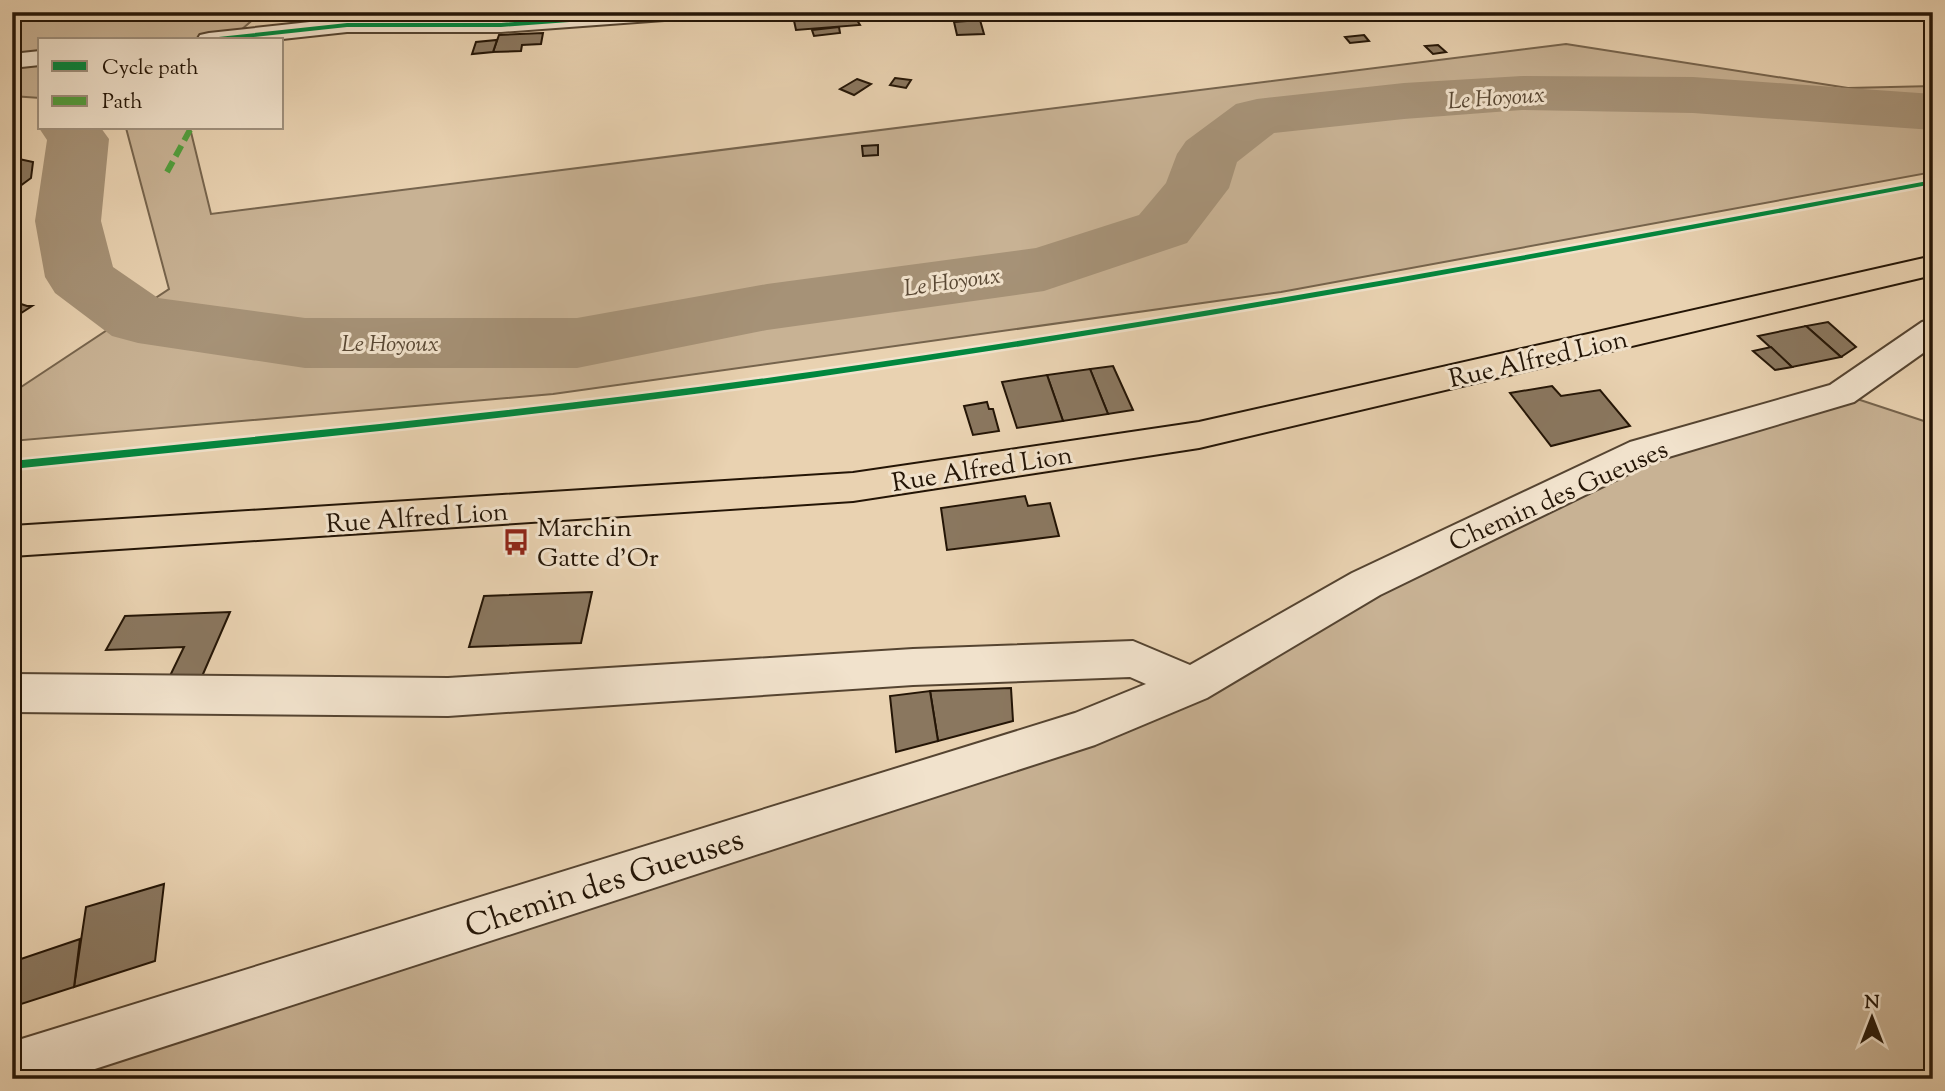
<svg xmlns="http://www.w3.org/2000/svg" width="1945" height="1091" font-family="'Sorts Mill Goudy',serif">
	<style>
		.green { fill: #c8b294; stroke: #76644d; stroke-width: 2 }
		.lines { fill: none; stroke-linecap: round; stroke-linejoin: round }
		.river { fill: #a69277; fill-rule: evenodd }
		.building { fill: #8a775f; stroke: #241506; stroke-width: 2 }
		.minor-casing { stroke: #554431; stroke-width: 4 }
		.major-casing { stroke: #241506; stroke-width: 4 }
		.minor { fill: #f1e2cc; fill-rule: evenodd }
		.major { fill: #e9d2b1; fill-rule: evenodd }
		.quiet { stroke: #50a03d; stroke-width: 6; stroke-dasharray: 12 6; stroke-linecap: butt }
		.cycleway-casing { stroke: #f1e2cc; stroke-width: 5 }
		.cycleway { fill: #00873e; fill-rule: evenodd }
		.labels { text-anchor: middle; stroke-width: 6; stroke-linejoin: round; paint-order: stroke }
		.far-water-label { font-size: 23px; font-style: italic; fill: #584733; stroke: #f1e2cc }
		.street-label { font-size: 26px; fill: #241506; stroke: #f1e2cc }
		.poi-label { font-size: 26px; fill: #241506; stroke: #f1e2cc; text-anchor: start }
		.near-street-label { font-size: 32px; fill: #241506; stroke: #f1e2cc }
	</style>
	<rect width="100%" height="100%" fill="#e9d2b1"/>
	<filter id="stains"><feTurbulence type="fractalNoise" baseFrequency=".00286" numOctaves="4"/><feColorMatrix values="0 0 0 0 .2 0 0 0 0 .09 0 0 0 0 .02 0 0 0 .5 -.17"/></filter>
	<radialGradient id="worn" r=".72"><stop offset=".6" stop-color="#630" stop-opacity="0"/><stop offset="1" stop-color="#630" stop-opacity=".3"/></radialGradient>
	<!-- green -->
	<g class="green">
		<path d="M12 12H284L257 16 241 30 379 12H678L347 25 209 40H40V98L12 96Z"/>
		<path d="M1566 44 1848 88 1933 86V172L1281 292 553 394 12 441V393L169 289 126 128H190L211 214Z"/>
		<path d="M1842 394 1933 424V1079H12L1080 731 1643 451Z"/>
	</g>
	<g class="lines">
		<!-- river -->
		<path class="river" d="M1522 76 1693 77 1933 94V130L1693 113 1522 110 1404 119 1274 133 1237 162 1229 188 1187 243 1044 291 767 330 577 368H305L138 343 112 336 55 293 45 277 35 221 47 140 39 128 40 126 101 128 109 139 101 221 113 267 158 298 305 318H577L767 284 1036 248 1139 215 1166 183 1177 154 1186 141 1236 104 1257 99 1404 83Z"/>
	</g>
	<!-- building -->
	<g class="building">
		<path d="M826 12H852L860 25 796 30 793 16Z"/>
		<path d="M980 20 984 34 957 35 954 22Z"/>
		<path d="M839 27 840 33 814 36 812 30Z"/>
		<path d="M543 33 541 44 522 45 521 51 493 52 499 35Z"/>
		<path d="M1364 35 1369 41 1350 43 1345 37Z"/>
		<path d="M497 40 493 52 472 54 476 42Z"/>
		<path d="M1438 45 1446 52 1433 54 1425 46Z"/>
		<path d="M895 78 911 80 906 88 890 85Z"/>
		<path d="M857 79 871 84 854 95 840 89Z"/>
		<path d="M878 145V155L863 156 862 146Z"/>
		<path d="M19 159 33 162 31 178 12 192V162Z"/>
		<path d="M12 301 27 306H32L12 319Z"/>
		<path d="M1828 322 1856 347 1841 357 1806 326Z"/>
		<path d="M1806 326 1841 357 1792 367 1758 336Z"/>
		<path d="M1771 347 1792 367 1775 370 1753 351Z"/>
		<path d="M1113 366 1133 410 1108 414 1090 369Z"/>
		<path d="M1090 369 1108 414 1063 421 1047 375Z"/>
		<path d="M1047 375 1063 421 1017 428 1002 382Z"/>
		<path d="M1552 386 1561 396 1600 390 1630 426 1551 446 1510 393Z"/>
		<path d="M987 402 989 409H993L999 431 973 435 964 406Z"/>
		<path d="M1025 496 1028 506 1050 503 1059 536 947 550 941 508Z"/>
		<path d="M592 592 581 643 469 647 484 596Z"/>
		<path d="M230 612 200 681 167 682 184 647 106 650 125 616Z"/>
		<path d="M1011 688 1013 721 938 741 930 691Z"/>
		<path d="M930 691 938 741 896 752 890 696Z"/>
		<path d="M164 884 155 961 74 987 86 907Z"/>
		<path d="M80 939 74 987 12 1007V962Z"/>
	</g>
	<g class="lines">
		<defs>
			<g id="minor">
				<path d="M578 12H689L678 19 501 32H347L273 40H197L200 35 209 33 347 18H501Z"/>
				<path d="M40 51V65L12 68V54Z"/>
				<path d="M1933 319V346L1854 402 1655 461 1380 595 1207 698 1095 745 64 1079H12V1042L1075 713 1146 684 1130 677 913 685 448 716 12 712V674L448 678 913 649 1133 641 1190 665 1352 573 1630 442 1830 385 1922 322Z"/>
			</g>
			<path id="major" d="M1933 256V275L1199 448 853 501 12 556V526L853 473 1199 422Z"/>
		</defs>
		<!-- minor casing -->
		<use href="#minor" class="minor-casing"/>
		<!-- major casing -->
		<use href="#major" class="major-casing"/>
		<!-- minor -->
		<use href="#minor" class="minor"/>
		<!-- major -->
		<use href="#major" class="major"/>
		<!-- quiet -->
		<path class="quiet" d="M167 172 191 128"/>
		<defs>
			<g id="cycleway">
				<path d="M649 12H681L678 14 501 27H347L225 40H206L209 38 347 23H501Z"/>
				<path d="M1933 180V184C1562 254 1191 323 817 377 550 416 281 441 12 469V461C281 434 550 409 817 371 1191 318 1562 249 1933 180Z"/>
			</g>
		</defs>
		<!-- cycleway casing -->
		<use href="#cycleway" class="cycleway-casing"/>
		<!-- cycleway -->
		<use href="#cycleway" class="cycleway"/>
	</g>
	<!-- icons -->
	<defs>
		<symbol id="bus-bare" viewBox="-9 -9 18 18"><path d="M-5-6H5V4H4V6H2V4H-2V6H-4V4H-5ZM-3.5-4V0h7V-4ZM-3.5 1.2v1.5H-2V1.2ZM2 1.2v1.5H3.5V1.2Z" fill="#8f2418" stroke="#f1e2cc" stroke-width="2.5" paint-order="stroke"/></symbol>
	</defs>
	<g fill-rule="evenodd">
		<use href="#bus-bare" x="497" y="523" width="38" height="38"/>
	</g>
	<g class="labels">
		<!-- far-water labels -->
		<g class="far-water-label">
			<text transform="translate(1496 97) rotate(-4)" y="8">Le Hoyoux</text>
			<text transform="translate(952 281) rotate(-8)" y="8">Le Hoyoux</text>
			<text x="390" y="351">Le Hoyoux</text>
		</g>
		<!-- street labels -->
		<g class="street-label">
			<text transform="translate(1538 358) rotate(-13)" y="9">Rue Alfred Lion</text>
			<text transform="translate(982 468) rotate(-9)" y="9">Rue Alfred Lion</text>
			<text transform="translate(1558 495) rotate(-24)" y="9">Chemin des Gueuses</text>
			<text transform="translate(417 517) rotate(-4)" y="9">Rue Alfred Lion</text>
		</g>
		<!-- poi labels -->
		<g class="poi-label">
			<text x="537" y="536">Marchin<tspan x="537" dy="30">Gatte d'Or</tspan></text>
		</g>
		<!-- near-street labels -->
		<g class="near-street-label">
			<text transform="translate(604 882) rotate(-18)" y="11">Chemin des Gueuses</text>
		</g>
	</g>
	<!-- margin -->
	<rect width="1945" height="1091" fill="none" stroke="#e9d2b1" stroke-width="42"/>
	<rect x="14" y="14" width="1917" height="1063" fill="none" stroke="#241506" stroke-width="3.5"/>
	<rect x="21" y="21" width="1903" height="1049" fill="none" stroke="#241506" stroke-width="2"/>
	<!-- legend -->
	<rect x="38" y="38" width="245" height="91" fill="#f1e2cc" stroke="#9f907d" stroke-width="2"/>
	<rect x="52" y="61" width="35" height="10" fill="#00873e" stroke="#9f907d" stroke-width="2"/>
	<text x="102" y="74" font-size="21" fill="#241506">Cycle path</text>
	<rect x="52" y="96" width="35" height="10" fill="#50a03d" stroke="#9f907d" stroke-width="2"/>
	<text x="102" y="108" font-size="21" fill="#241506">Path</text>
	<!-- north arrow -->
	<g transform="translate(1872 1018)" stroke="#f1e2cc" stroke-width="5" paint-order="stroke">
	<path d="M0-5L12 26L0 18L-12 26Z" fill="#241506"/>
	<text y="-10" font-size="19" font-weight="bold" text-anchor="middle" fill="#241506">N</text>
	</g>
	<rect width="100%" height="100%" filter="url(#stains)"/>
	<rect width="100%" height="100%" fill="url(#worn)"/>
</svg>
